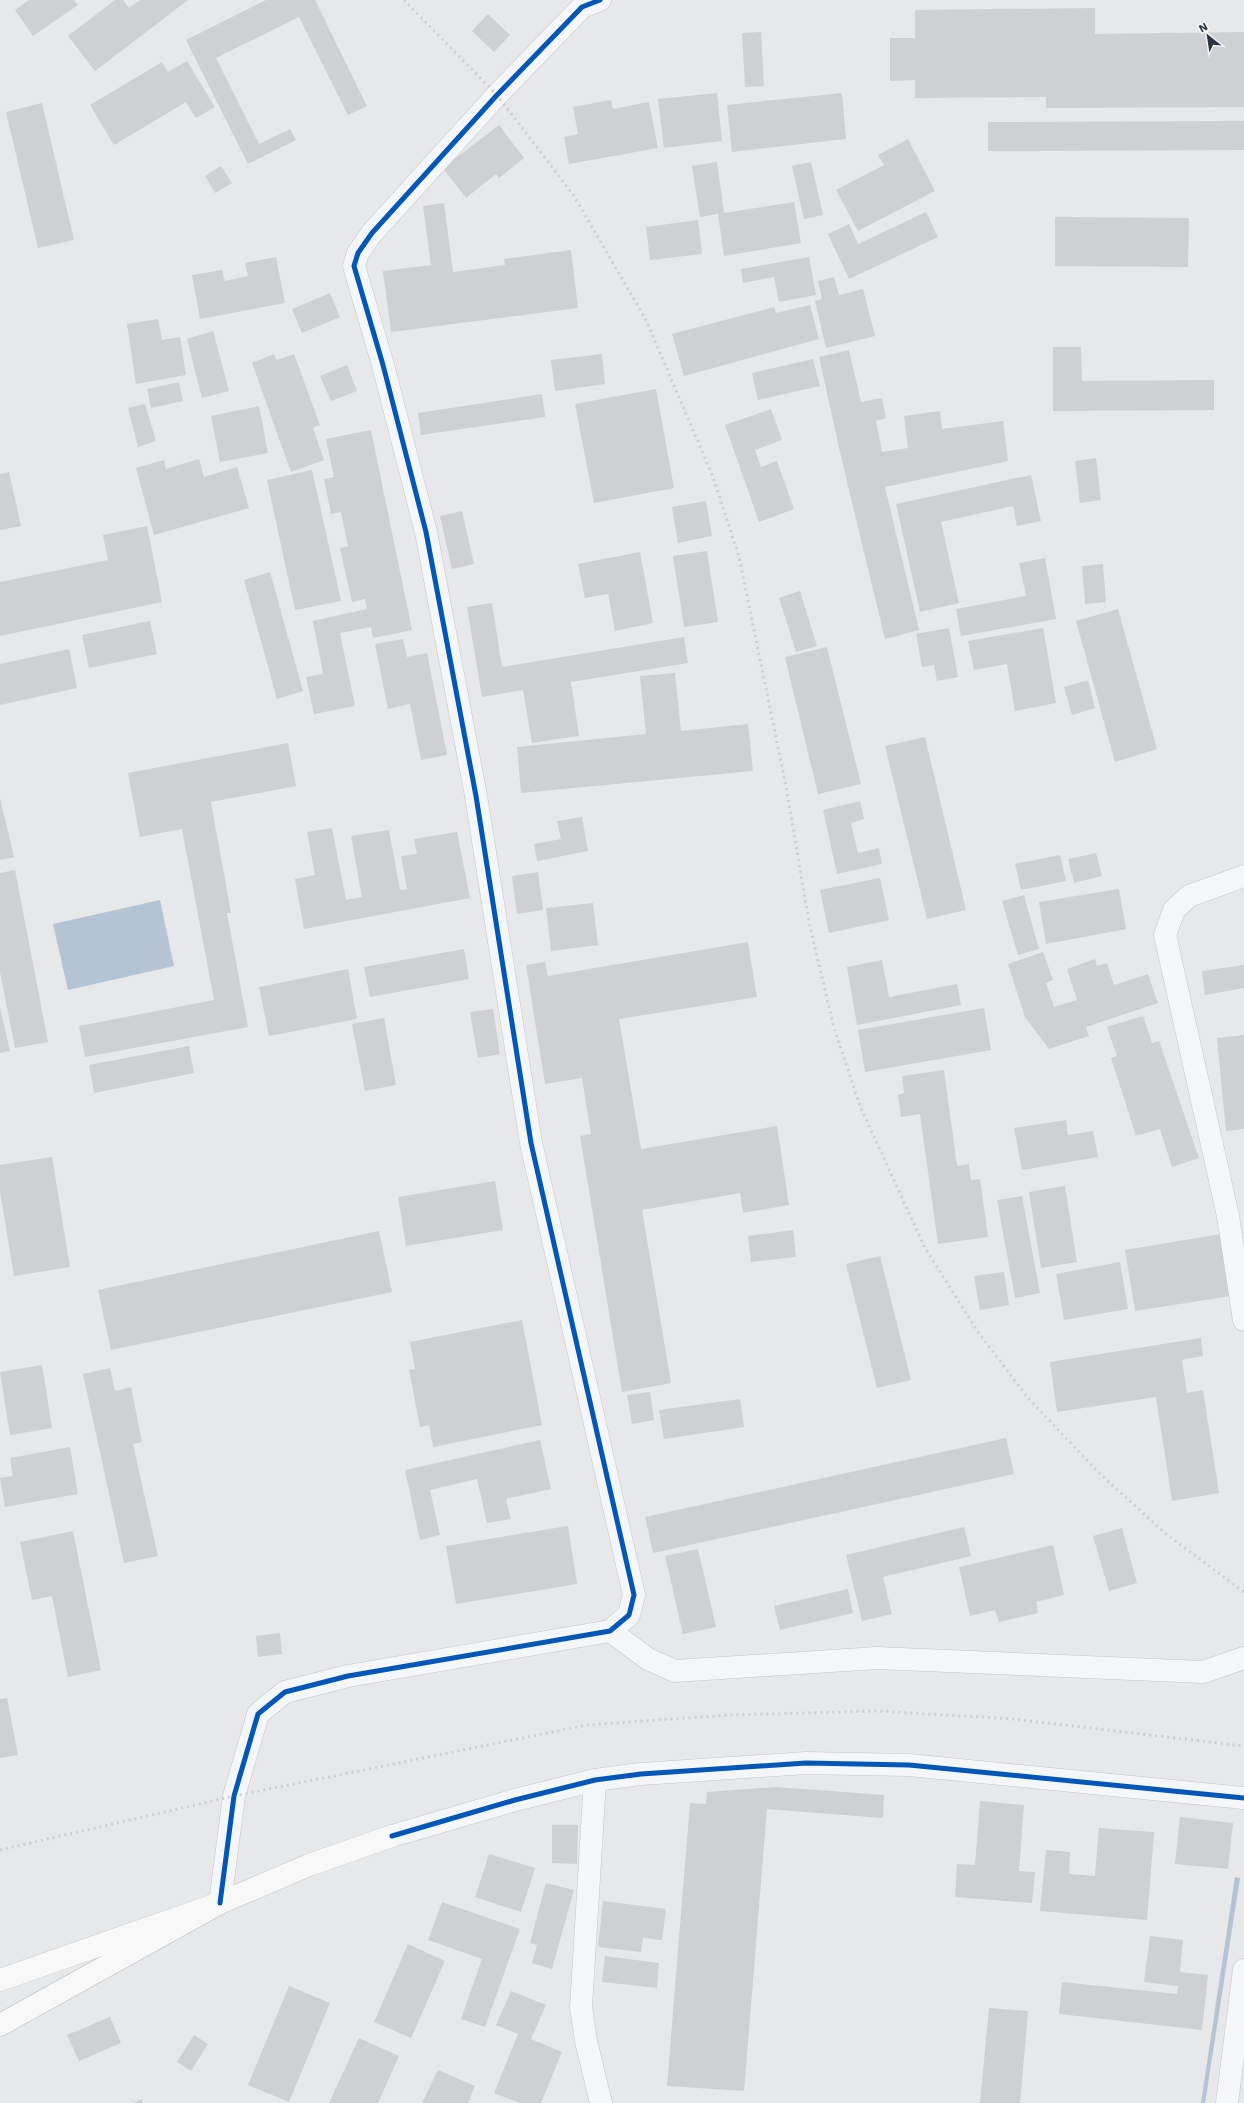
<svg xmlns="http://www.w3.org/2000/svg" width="1244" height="2103" font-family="'Work Sans',sans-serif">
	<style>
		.water { fill: #b4c4d5 }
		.building { fill: #ced0d3 }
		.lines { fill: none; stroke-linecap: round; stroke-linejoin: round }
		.minor-casing { stroke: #c4c6c8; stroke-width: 23 }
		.tertiary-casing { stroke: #c4c6c8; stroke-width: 23 }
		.secondary-casing { stroke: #c4c6c8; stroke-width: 23 }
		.motorway-casing { stroke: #b8bbbf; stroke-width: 23 }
		.minor { stroke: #f5f6f7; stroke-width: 22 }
		.tertiary { stroke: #f5f6f7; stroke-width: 22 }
		.secondary { stroke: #f8f8f8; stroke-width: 22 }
		.motorway { stroke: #f8f8f8; stroke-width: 22 }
		.rail { stroke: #cecfd2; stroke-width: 3; stroke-dasharray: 2 4; stroke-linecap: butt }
		.cycleway-casing { stroke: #f4f6f9; stroke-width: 8 }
		.cycleway { stroke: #0057b8; stroke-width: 5 }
	</style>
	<rect width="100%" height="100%" fill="#e6e8ea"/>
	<!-- water -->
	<g class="water">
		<path d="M160 900 174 966 68 990 53 924Z"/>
		<path d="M1235 1877 1240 1878 1205 2103H1201Z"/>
	</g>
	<!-- building -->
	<g class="building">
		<path d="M29 0H74L78 5 33 36 15 10Z"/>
		<path d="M115 0H123L129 8 140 0H188L95 71 68 36Z"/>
		<path d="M266 0H315L367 106 348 115 299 17 216 58 259 144 290 129 296 140 248 164 186 40Z"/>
		<path d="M1095 8V34L1244 32V107L1046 108V97L915 98V80L890 81V38H915V10Z"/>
		<path d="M488 14 510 35 494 52 472 31Z"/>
		<path d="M761 32 764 86 745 87 742 33Z"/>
		<path d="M187 61 215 107 196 118 186 102 114 145 90 105 162 62 168 72Z"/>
		<path d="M717 93 722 141 664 148 658 99Z"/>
		<path d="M842 93 846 139 732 152 727 105Z"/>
		<path d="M611 100 613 109 649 102 658 148 569 164 564 137 578 134 573 107Z"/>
		<path d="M42 103 74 240 38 248 6 112Z"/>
		<path d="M1244 121V150L988 151V122Z"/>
		<path d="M499 125 524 158 499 178 496 174 466 198 443 168Z"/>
		<path d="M908 139 935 191 858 231 836 190 884 165 878 155Z"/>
		<path d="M717 162 724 213 794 202 801 243 724 256 718 214 700 217 692 166Z"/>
		<path d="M811 162 823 215 804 219 792 166Z"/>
		<path d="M221 166 232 183 215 193 205 176Z"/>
		<path d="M444 203 453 272 505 265 504 259 571 250 578 308 391 332 383 271 431 265 423 206Z"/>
		<path d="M926 212 938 237 849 279 828 234 849 224 858 244Z"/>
		<path d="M1055 217 1189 218 1188 267 1055 266Z"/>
		<path d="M698 220 702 254 650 260 646 227Z"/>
		<path d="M276 257 285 303 200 319 192 275 222 270 225 281 248 276 245 263Z"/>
		<path d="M809 257 816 295 779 302 774 277 743 283 741 269Z"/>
		<path d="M834 277 839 295 863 289 875 336 826 348 815 301 822 299 818 281Z"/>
		<path d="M330 293 340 317 302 333 292 309Z"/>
		<path d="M810 305 819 339 684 376 672 334 774 307 776 313Z"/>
		<path d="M158 319 162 340 180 337 186 375 136 384 127 324Z"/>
		<path d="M213 331 229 391 202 398 187 339Z"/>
		<path d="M1053 347H1081L1082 381 1214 380V410L1053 411Z"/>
		<path d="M849 350 861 402 882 398 886 418 876 421 882 452 908 448 904 416 940 411 942 429 1003 421 1008 461 885 487 919 630 885 639 842 461 819 357Z"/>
		<path d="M274 354 277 360 294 354 320 425 313 428 324 460 291 472 252 363Z"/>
		<path d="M602 354 605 384 555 391 551 360Z"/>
		<path d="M813 359 820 386 758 400 752 373Z"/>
		<path d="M347 365 357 391 331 401 320 376Z"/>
		<path d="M179 382 183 401 151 408 147 389Z"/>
		<path d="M656 389 674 488 594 503 575 404Z"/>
		<path d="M542 394 545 417 421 435 418 413Z"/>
		<path d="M145 404 156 441 138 447 128 408Z"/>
		<path d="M259 406 268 453 220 462 211 416Z"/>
		<path d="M771 409 782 440 755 450 761 467 777 461 794 509 759 522 725 425Z"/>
		<path d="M371 430 412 630 373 638 371 627 340 633 355 706 314 714 306 677 323 674 313 621 367 609 365 599 352 602 340 548 348 546 341 512 331 514 324 479 334 477 326 439Z"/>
		<path d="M1096 458 1101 500 1080 503 1075 461Z"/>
		<path d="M199 459 204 477 237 467 249 508 154 535 136 468 164 460 166 469Z"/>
		<path d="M312 470 341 601 295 610 267 480Z"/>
		<path d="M9 472 21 526 0 530V474Z"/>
		<path d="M1031 475 1041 521 1017 526 1013 506 941 522 959 603 920 612 896 504Z"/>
		<path d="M706 501 712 536 678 543 672 507Z"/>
		<path d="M462 511 474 564 452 569 440 516Z"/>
		<path d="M147 526 162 602 0 636V582L108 560 103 535Z"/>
		<path d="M707 551 718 622 684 627 673 556Z"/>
		<path d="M640 552 653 623 615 631 608 594 585 598 578 564Z"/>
		<path d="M1045 558 1056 619 961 636 956 609 1026 596 1019 563Z"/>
		<path d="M1103 564 1106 602 1085 604 1082 566Z"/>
		<path d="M270 572 303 691 277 699 244 580Z"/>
		<path d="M800 591 817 646 796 652 779 598Z"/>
		<path d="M492 603 502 667 684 637 688 663 571 682 579 736 532 743 523 690 482 697 467 607Z"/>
		<path d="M1118 609 1157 749 1115 762 1076 621Z"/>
		<path d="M150 621 157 654 89 668 82 635Z"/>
		<path d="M949 628 958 677 937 681 934 665 922 667 916 634Z"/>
		<path d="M1043 628 1056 703 1015 711 1007 664 974 670 968 641Z"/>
		<path d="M403 639 407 657 427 653 447 755 421 760 410 704 388 709 375 644Z"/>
		<path d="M827 647 861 784 818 794 785 657Z"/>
		<path d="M69 649 77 688 0 705V664Z"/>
		<path d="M675 673 681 731 748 724 753 771 521 793 517 747 646 734 640 676Z"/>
		<path d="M1088 680 1095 708 1072 715 1064 687Z"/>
		<path d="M925 737 966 910 927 919 885 746Z"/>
		<path d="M288 743 296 786 211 802 231 913H227L248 1027 85 1057 79 1026 214 1000 182 829 140 837 128 773Z"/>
		<path d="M0 798 14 857 0 860Z"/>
		<path d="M860 801 864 819 851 823 858 853 879 848 882 864 837 874 823 810Z"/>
		<path d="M582 817 588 851 537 861 534 844 561 839 557 821Z"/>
		<path d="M332 828 346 900 362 897 351 836 389 830 400 890 407 889 401 856 417 854 414 839 457 832 470 898 304 929 295 879 315 875 307 832Z"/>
		<path d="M1096 853 1102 876 1074 883 1068 859Z"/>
		<path d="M1060 855 1066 881 1021 890 1015 864Z"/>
		<path d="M15 870 48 1042 15 1048 0 972V873Z"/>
		<path d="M538 872 543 910 517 914 512 876Z"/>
		<path d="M880 878 889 920 829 933 820 890Z"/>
		<path d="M1119 889 1126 929 1046 944 1039 902Z"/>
		<path d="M1024 895 1039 949 1018 955 1002 901Z"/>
		<path d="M593 903 598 945 551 951 546 908Z"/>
		<path d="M748 942 757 997 619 1019 641 1149 777 1126 789 1205 743 1213 740 1193 642 1210 671 1383 622 1392 580 1136 591 1134 582 1078 545 1084 526 965 545 962 548 976Z"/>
		<path d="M464 949 469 979 370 997 364 967Z"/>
		<path d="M1043 952 1053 980 1046 983 1054 1007 1077 1000 1067 969 1095 959 1097 966 1107 963 1114 985 1148 974 1158 1003 1086 1027 1089 1036 1049 1049 1025 1017 1008 964Z"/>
		<path d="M882 960 889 997 957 984 961 1005 857 1025 847 967Z"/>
		<path d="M1244 965V988L1205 995 1202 971Z"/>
		<path d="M348 969 357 1019 269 1036 259 987Z"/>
		<path d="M0 1008 10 1051 0 1053Z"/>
		<path d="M984 1008 991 1050 865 1072 858 1030Z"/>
		<path d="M493 1009 500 1054 478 1058 470 1012Z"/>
		<path d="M1143 1016 1152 1043 1159 1041 1199 1158 1172 1167 1160 1129 1136 1136 1111 1058 1117 1056 1107 1027Z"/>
		<path d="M384 1018 396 1085 365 1091 352 1024Z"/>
		<path d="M1244 1035V1129L1226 1131 1217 1038Z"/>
		<path d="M189 1046 194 1073 94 1093 89 1065Z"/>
		<path d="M944 1070 957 1166 969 1164 971 1180 980 1179 988 1237 938 1244 920 1114 901 1117 898 1095 904 1093 902 1076Z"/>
		<path d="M1066 1120 1068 1135 1093 1131 1098 1157 1022 1170 1014 1128Z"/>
		<path d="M52 1157 70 1267 14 1276 0 1191V1165Z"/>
		<path d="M495 1181 503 1230 406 1246 398 1197Z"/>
		<path d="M1065 1186 1077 1262 1041 1268 1029 1192Z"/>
		<path d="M1022 1196 1040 1293 1015 1298 997 1200Z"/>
		<path d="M793 1230 796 1257 751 1262 748 1236Z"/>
		<path d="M379 1231 392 1292 111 1350 98 1290Z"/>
		<path d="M1221 1234 1231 1296 1135 1311 1125 1250Z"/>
		<path d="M880 1256 911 1380 877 1388 846 1264Z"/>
		<path d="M1120 1262 1128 1309 1064 1320 1056 1274Z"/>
		<path d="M1004 1272 1009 1305 980 1310 974 1276Z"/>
		<path d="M522 1320 542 1425 433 1447 429 1425 420 1427 409 1370 415 1369 410 1342Z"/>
		<path d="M1201 1338 1203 1356 1182 1360 1187 1393 1203 1390 1219 1493 1172 1501 1156 1397 1057 1412 1050 1362Z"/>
		<path d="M42 1365 52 1428 10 1435 0 1372Z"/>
		<path d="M110 1368 115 1391 131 1387 142 1442 133 1444 158 1556 124 1563 83 1374Z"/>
		<path d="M650 1392 654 1420 632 1424 627 1395Z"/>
		<path d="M740 1399 744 1427 664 1439 659 1410Z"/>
		<path d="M1006 1438 1014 1474 653 1553 645 1517Z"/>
		<path d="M540 1440 551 1489 506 1499 511 1519 487 1523 477 1479 430 1490 440 1535 420 1540 405 1470Z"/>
		<path d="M70 1447 78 1494 5 1507 0 1478 13 1476 10 1458Z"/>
		<path d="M568 1526 577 1584 456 1604 446 1546Z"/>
		<path d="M964 1527 971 1556 883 1577 892 1614 862 1621 846 1555Z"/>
		<path d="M1122 1528 1137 1583 1109 1591 1093 1536Z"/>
		<path d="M73 1531 101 1670 68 1677 52 1596 32 1600 20 1542Z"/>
		<path d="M1053 1545 1064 1595 1036 1602 1038 1613 999 1622 995 1610 970 1616 959 1567Z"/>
		<path d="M698 1549 716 1627 683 1634 665 1556Z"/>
		<path d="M848 1589 853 1613 780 1630 774 1606Z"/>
		<path d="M280 1633 282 1654 258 1657 256 1636Z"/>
		<path d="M7 1698 18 1755 0 1758V1699Z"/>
		<path d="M776 1787 884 1795 883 1818 767 1809 744 2091 667 2086 690 1803 706 1804 707 1792Z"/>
		<path d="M980 1801 1024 1805 1019 1871 1035 1872 1032 1903 955 1897 957 1864 975 1865Z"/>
		<path d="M1180 1817 1233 1823 1228 1869 1175 1864Z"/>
		<path d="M552 1825H578L577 1864 552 1863Z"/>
		<path d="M1099 1828 1154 1832 1147 1920 1040 1911 1046 1850 1070 1852 1069 1874 1095 1876Z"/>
		<path d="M489 1854 535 1868 521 1912 475 1897Z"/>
		<path d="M546 1883 574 1890 552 1969 532 1963 537 1945 530 1943Z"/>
		<path d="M603 1901 666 1909 662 1940 643 1938 641 1952 598 1947Z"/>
		<path d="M442 1902 520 1929 485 2027 461 2019 482 1959 428 1940Z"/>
		<path d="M1150 1936 1183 1940 1180 1972 1208 1975 1202 2030 1059 2014 1062 1982 1177 1994 1178 1986 1144 1982Z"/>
		<path d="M408 1944 445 1961 411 2038 374 2022Z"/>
		<path d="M605 1956 659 1963 657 1988 602 1982Z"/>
		<path d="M289 1986 330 2003 289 2102 248 2085Z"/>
		<path d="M511 1991 546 2005 531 2039 562 2052 541 2103H520L494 2093 518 2034 496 2025Z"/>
		<path d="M989 2008 1028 2011 1020 2103H980Z"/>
		<path d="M110 2017 121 2043 79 2061 67 2035Z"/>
		<path d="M194 2035 208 2044 191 2071 177 2062Z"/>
		<path d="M359 2038 399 2056 378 2103H329Z"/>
		<path d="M438 2070 475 2086 468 2103H422Z"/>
		<path d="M142 2099 143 2103H132Z"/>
	</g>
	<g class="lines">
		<defs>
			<g id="minor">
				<path d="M1244 876 1189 896 1174 910 1165 935 1228 1216 1244 1320"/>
				<path d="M610 1631 648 1659 675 1671 877 1658 1203 1672 1244 1658"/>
				<path d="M595 1780 581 2007 586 2041 601 2103"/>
				<path d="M220 1903 234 1796 258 1714 285 1692 348 1676 610 1631 629 1615 634 1595 531 1143 476 796 426 532 383 365 354 266 358 253 372 233 497 95 582 7 600 0"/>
				<path d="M1227 2103 1244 1970"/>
			</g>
			<path id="tertiary" d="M392 1836 515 1800 595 1780 641 1774 806 1763 909 1765 1244 1798"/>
			<path id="secondary" d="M0 1980 220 1903 309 1865 392 1836"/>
			<path id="motorway" d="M0 2025 220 1903"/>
		</defs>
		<!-- minor casing -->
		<use href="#minor" class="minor-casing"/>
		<!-- tertiary casing -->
		<use href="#tertiary" class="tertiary-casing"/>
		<!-- secondary casing -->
		<use href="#secondary" class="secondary-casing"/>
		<!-- motorway casing -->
		<use href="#motorway" class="motorway-casing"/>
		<!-- minor -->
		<use href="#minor" class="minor"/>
		<!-- tertiary -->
		<use href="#tertiary" class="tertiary"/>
		<!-- secondary -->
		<use href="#secondary" class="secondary"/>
		<!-- motorway -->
		<use href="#motorway" class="motorway"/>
		<!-- rail -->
		<g class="rail">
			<path d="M404 0 497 95 574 196 646 320 713 477 739 557 786 786 809 922 834 1028 860 1106 925 1248 978 1332 1028 1398 1099 1473 1166 1534 1244 1592"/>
			<path d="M0 1850 234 1796 587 1725 730 1715 877 1711 1013 1719 1244 1746"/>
		</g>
		<defs>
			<g id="cycleway">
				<path d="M392 1836 515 1800 595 1780 641 1774 806 1763 909 1765 1244 1798"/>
				<path d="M220 1903 234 1796 258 1714 285 1692 348 1676 610 1631 629 1615 634 1595 531 1143 476 796 426 532 383 365 354 266 358 253 372 233 497 95 582 7 600 0"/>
			</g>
		</defs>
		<!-- cycleway casing -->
		<use href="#cycleway" class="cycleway-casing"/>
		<!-- cycleway -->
		<use href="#cycleway" class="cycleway"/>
	</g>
	<!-- north arrow -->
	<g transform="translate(1208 36) rotate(330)" stroke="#f4f6f9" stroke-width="3" paint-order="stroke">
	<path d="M0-3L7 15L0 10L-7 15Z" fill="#2b3445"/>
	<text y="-6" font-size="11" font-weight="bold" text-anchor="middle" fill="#2b3445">N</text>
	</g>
</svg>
